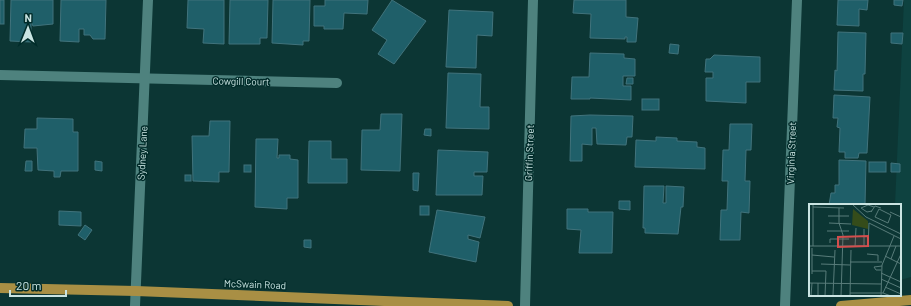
<svg xmlns="http://www.w3.org/2000/svg" width="911" height="306" font-family="Barlow,sans-serif">
	<style>
		.built { fill: #0e4240 }
		.building { fill: #1f5f69; stroke: #41737c }
		.lines { fill: none; stroke-linecap: round; stroke-linejoin: round }
		.street { stroke: #4e827e; stroke-width: 10 }
		.primary { stroke: #a98f44; stroke-width: 10 }
		.labels { text-anchor: middle; stroke-width: 3; stroke-linejoin: round; paint-order: stroke }
		.street-label { font-size: 10px; fill: #cae4e2; stroke: #012c2a }
		.inset-road { fill: none; stroke: #587c7a; stroke-width: 1 }
		.view { fill: #d44e4d; fill-opacity: 0.15; stroke: #d44e4d; stroke-width: 2 }
		.inset-edge { fill: none; stroke: #cae4e2; stroke-width: 2 }
	</style>
	<rect width="100%" height="100%" fill="#0c3634"/>
	<!-- built -->
	<path class="built" d="M904 0H911V277L900 280V205H895Z"/>
	<!-- building -->
	<g class="building">
		<rect x="0" y="0" width="4" height="24"/>
		<path d="M11 0H53V24L33 26 31 22V42L10 41Z"/>
		<path d="M61 0H106L105 39H93L90 35H84V29H79V42L60 41Z"/>
		<path d="M188 0H224V44L203 43 204 29 187 28Z"/>
		<path d="M230 0H268L267 38H260V44H229Z"/>
		<path d="M273 0H310L309 41H303V45L272 43Z"/>
		<path d="M325 0H368L367 14 344 13 343 29H324V26H314V6H325Z"/>
		<path d="M392 0 426 21 394 64 378 54 387 40 372 30Z"/>
		<path d="M574 0H626V17L638 18 636 42H627V37H625V39L590 38 591 14 573 13Z"/>
		<path d="M838 0H868L867 10 859 9V26L837 25Z"/>
		<path d="M894 0H903L902 6 894 5Z"/>
		<path d="M449 10 493 12 492 36 477 35 476 68 446 67Z"/>
		<path d="M838 32 866 33 865 74H863V91L834 90 835 70 837 71Z"/>
		<path d="M891 33H903L902 44 891 43Z"/>
		<path d="M670 44 679 45 678 54 669 53Z"/>
		<path d="M590 53 624 54V58L635 59V76H623V86H631V100L590 98V99H571L572 77H589Z"/>
		<path d="M714 55 760 57V82H746V103L706 101V78H713V72H705L706 59H710Z"/>
		<path d="M448 73 481 74 480 107H489V129L446 128Z"/>
		<path d="M627 78H633V84H626Z"/>
		<path d="M834 95 870 97 867 153H859L858 158H845V152H839L840 128 837 127 838 118H833Z"/>
		<rect x="642" y="99" width="17" height="11"/>
		<path d="M381 114H402L400 171 361 170 362 130H380Z"/>
		<path d="M590 115 633 116 632 137H627L626 145 597 144 596 128H592V145L582 144V161H570L571 116Z"/>
		<path d="M37 118 73 119V132H78V171H61L60 177H54V171L38 170 37 148H24L25 129H37Z"/>
		<path d="M210 121H230L229 172H219V182L193 181 192 136H209Z"/>
		<path d="M730 124H752L751 150H746L745 181H750L749 213 741 212 740 240H720L721 210H727L728 181H722L723 150H729Z"/>
		<path d="M425 129H431V136L424 135Z"/>
		<path d="M656 137 677 138V141L697 142V147L705 148V169L635 167 636 140 656 141Z"/>
		<path d="M256 139H278L277 158H279V155H290V159L298 160V198H287V209L255 207Z"/>
		<path d="M309 141H331V159H347V183H308Z"/>
		<path d="M438 150 488 152 487 172H474V176H483L482 195H436Z"/>
		<path d="M839 160 866 161 865 205H829L831 193H835V185H839Z"/>
		<path d="M26 161H32V171H25Z"/>
		<path d="M95 161 102 162V171L95 170Z"/>
		<rect x="869" y="162" width="17" height="10"/>
		<path d="M891 163 900 164V172H891Z"/>
		<rect x="244" y="165" width="7" height="7"/>
		<path d="M413 173H419L418 191 413 190Z"/>
		<rect x="185" y="175" width="6" height="6"/>
		<path d="M644 186H664L663 203H666V186L684 187 683 207H681L678 234 645 233V228H643Z"/>
		<path d="M619 201H630V210L619 209Z"/>
		<rect x="420" y="206" width="9" height="9"/>
		<path d="M567 209H588V212H613L612 253H579L581 230 567 229Z"/>
		<path d="M437 210 485 217 480 238 468 235V239L479 242 476 262 429 252Z"/>
		<path d="M59 211 81 212V226L59 225Z"/>
		<path d="M85 225 92 230 85 240 78 235Z"/>
		<path d="M304 240H311V248L304 247Z"/>
	</g>
	<g class="lines">
		<!-- street -->
		<g class="street">
			<path d="M0 75 337 83"/>
			<path d="M135 306 148 0"/>
			<path d="M525 306 533 0"/>
			<path d="M785 306 797 0"/>
		</g>
		<!-- primary -->
		<g class="primary">
			<path d="M0 288 136 291 508 306"/>
			<path d="M841 306 911 300"/>
		</g>
	</g>
	<g class="labels">
		<!-- street labels -->
		<g class="street-label">
			<text transform="translate(241 81) rotate(1)" y="4">Cowgill Court</text>
			<text transform="translate(142 153) rotate(-87)" y="4">Sydney Lane</text>
			<text transform="translate(529 153) rotate(-88)" y="4">Griffin Street</text>
			<text transform="translate(791 153) rotate(-88)" y="4">Virginia Street</text>
			<text transform="translate(255 284) rotate(2)" y="4">McSwain Road</text>
		</g>
	</g>
	<!-- overview -->
	<g transform="translate(809 204)">
		<rect width="92" height="92" fill="#0c3634"/>
		<path d="M44 5 59 17V25L43 21Z" fill="#354c1a"/>
		<path class="inset-road" d="M43 0 57 13 92 30M4 3 35 4M30 4V19L34 31 32 92M70 5 82 11 79 19 66 13ZM63 7 58 8 52 4 59 1 65 3M62 8 66 2 72 4M81 8 92 13M19 12H40M20 19 42 20M18 27H40M21 39V35H40M0 42H92M4 42V0M59 42 60 19 92 35M46 43 47 24M55 43V25M58 50 69 51V57M3 51 25 53M76 52 92 60M82 55 87 42M41 58H73M12 60 41 61M72 66H67L65 63 73 62M3 67H17L16 92M72 69 92 78M3 70V44M72 75 92 84M0 79 72 80M76 83 92 90M41 89H74L82 92M74 89 92 50M24 91 26 46M2 92 3 79M9 92V79M41 92 42 46M72 92 73 61 85 32"/>
		<path class="view" d="M59 32V42L29 43V33Z"/>
		<rect width="92" height="92" class="inset-edge"/>
	</g>
	<!-- north arrow -->
	<g transform="translate(28 28) rotate(1)" stroke="#012c2a" stroke-width="3" paint-order="stroke">
	<path d="M0-3L7 15L0 10L-7 15Z" fill="#cae4e2"/>
	<text y="-6" font-size="11" font-weight="bold" text-anchor="middle" fill="#cae4e2">N</text>
	</g>
	<!-- scale -->
	<path d="M10 290v6h56v-6" fill="none" stroke="#cae4e2" stroke-width="2"/>
	<text x="16" y="290" font-size="12" fill="#cae4e2" stroke="#012c2a" stroke-width="3" paint-order="stroke">20 m</text>
</svg>
